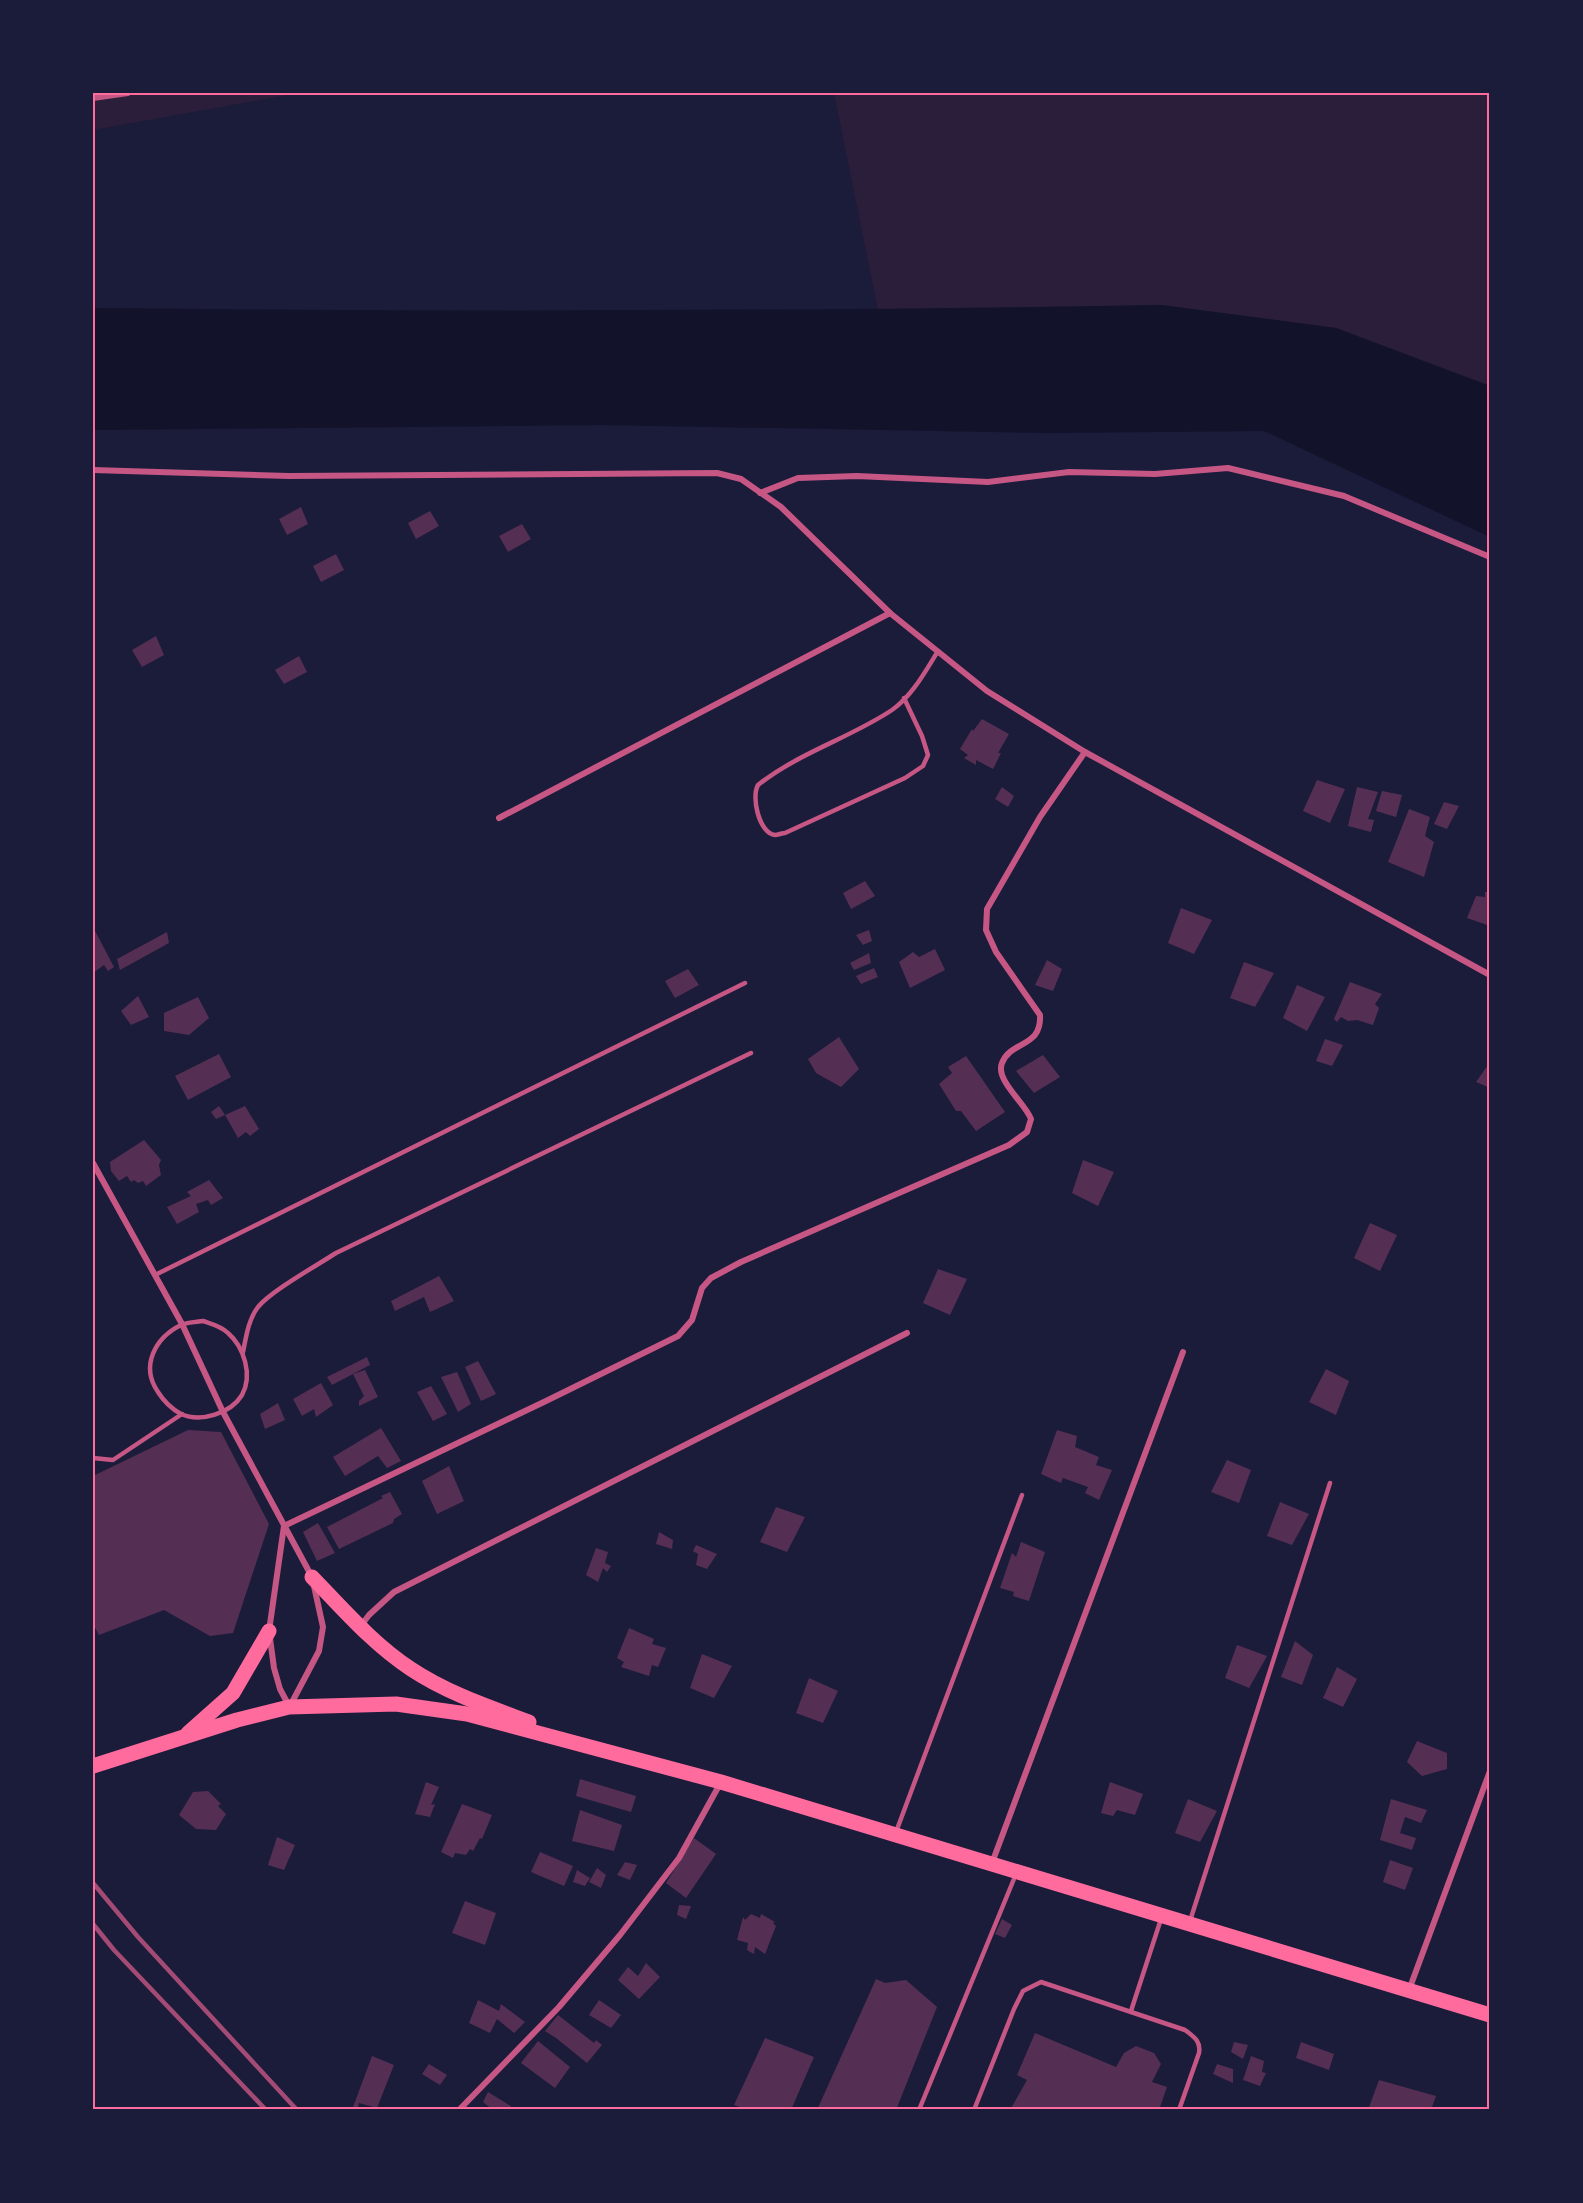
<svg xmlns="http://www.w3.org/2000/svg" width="1583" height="2203" font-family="'Asap Condensed',sans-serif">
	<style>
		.green { fill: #2a1e3b }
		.water { fill: #12122b }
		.building { fill: #542f53 }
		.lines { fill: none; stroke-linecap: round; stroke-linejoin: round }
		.service { stroke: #c65784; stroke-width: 4.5 }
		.minor { stroke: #c65784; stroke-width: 6 }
		.primary { stroke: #ff6b9d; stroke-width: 15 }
		.rail { stroke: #a44b75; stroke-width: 4.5 }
		.neatline { fill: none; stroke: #ff6b9d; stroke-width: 2 }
	</style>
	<rect width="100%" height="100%" fill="#1b1b3a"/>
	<!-- green -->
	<g class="green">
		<path d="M93 93H299L93 130Z"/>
		<path d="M834 93H1490V386L1336 328 1161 305 878 310Z"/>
	</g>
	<!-- water -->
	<path class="water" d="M1161 305 1336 328 1490 386V537L1264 431 1051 433 603 425 93 430V308C449 312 805 311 1161 305Z"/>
	<!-- building -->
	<g class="building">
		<path d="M301 507 308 524 287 535 279 519Z"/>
		<path d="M430 511 439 526 416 539 408 523Z"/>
		<path d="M522 524 531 539 508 552 499 536Z"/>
		<path d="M336 554 344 570 321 582 313 566Z"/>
		<path d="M156 636 164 655 142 667 132 650Z"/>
		<path d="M299 656 307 672 284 684 275 670Z"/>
		<path d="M982 719 1009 734 998 753H1001L993 769 976 760V765L964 758 968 755 960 749 972 729 973 731Z"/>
		<path d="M1317 780 1345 789 1330 823 1303 811Z"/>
		<path d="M1002 787 1014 796 1008 807 995 799Z"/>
		<path d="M1357 787 1378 792 1368 819 1374 820 1371 832 1348 826Z"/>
		<path d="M1382 791 1402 795 1396 817 1376 811Z"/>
		<path d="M1444 802 1459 806 1447 829 1434 824Z"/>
		<path d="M1409 809 1430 817 1425 836 1434 842 1424 877 1388 862Z"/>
		<path d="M865 881 875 896 851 909 843 893Z"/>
		<path d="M1485 892H1490V926L1467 918 1476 896 1485 897Z"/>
		<path d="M1181 908 1212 920 1194 954 1168 943Z"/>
		<path d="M93 927 114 967 108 971 104 965 93 973Z"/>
		<path d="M869 930 872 941 863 945 856 935Z"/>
		<path d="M167 932 169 943 120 970 117 959Z"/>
		<path d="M935 949 945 970 910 988 899 962 913 952 919 957Z"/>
		<path d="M869 953 871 963 854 970 850 963Z"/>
		<path d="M1047 960 1062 969 1053 991 1035 985Z"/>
		<path d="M1244 962 1274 973 1255 1007 1230 998Z"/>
		<path d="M874 968 878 977 861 984 856 976Z"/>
		<path d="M688 969 699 985 675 998 665 981Z"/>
		<path d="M1350 982 1382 994 1375 1004 1379 1008 1373 1025 1357 1020 1348 1021 1341 1017 1337 1022 1334 1019Z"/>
		<path d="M1297 985 1325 997 1307 1031 1283 1018Z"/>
		<path d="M138 996 149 1017 131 1025 121 1011Z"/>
		<path d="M198 997 209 1018 189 1035 164 1031V1013Z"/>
		<path d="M839 1037 859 1069 841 1087 816 1073 808 1059Z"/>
		<path d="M1325 1039 1343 1045 1332 1066 1316 1061Z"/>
		<path d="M219 1054 231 1077 188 1100 175 1076Z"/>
		<path d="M1043 1055 1060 1077 1034 1093 1016 1071Z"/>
		<path d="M966 1056 1005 1112 976 1131 961 1111H956L939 1084 952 1073 948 1067Z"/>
		<path d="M1490 1062V1088L1476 1082Z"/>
		<path d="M219 1106 225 1115 216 1119 211 1112Z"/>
		<path d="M245 1106 259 1129 250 1136 246 1132 238 1138 225 1115Z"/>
		<path d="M144 1140 161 1160 159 1165 161 1175 146 1186 143 1181 138 1183 134 1180 131 1182 127 1176 119 1181 111 1171 110 1162Z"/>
		<path d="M1083 1160 1114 1172 1098 1206 1072 1193Z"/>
		<path d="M209 1180 223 1198 211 1205 208 1200 196 1204 199 1212 177 1224 167 1207 191 1196 187 1192Z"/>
		<path d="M1370 1223 1397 1235 1380 1271 1354 1258Z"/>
		<path d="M938 1269 967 1279 950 1315 923 1303Z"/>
		<path d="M439 1276 454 1301 430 1312 424 1297 395 1311 391 1301Z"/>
		<path d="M367 1357 370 1365 332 1385 327 1377Z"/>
		<path d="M478 1361 496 1394 481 1401 465 1367Z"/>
		<path d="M1326 1369 1349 1381 1336 1415 1309 1402Z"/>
		<path d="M365 1370 378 1397 359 1406V1401L364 1396 353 1374Z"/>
		<path d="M457 1372 471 1404 458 1412 441 1377Z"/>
		<path d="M321 1383 333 1405 316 1417 314 1409 302 1416 293 1399Z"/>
		<path d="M431 1386 447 1414 433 1421 417 1392Z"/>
		<path d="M278 1403 285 1420 265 1429 260 1414Z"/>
		<path d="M381 1428 401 1461 387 1468 378 1456 345 1476 333 1457Z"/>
		<path d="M188 1430 221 1432 269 1524 233 1633 210 1636 164 1610 99 1635 93 1624V1476Z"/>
		<path d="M1057 1430 1077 1436 1075 1447 1099 1457 1096 1465 1112 1470 1099 1500 1085 1493 1088 1487 1063 1478 1061 1483 1041 1474Z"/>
		<path d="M1227 1460 1251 1470 1239 1503 1211 1492Z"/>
		<path d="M449 1466 464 1501 437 1514 422 1481Z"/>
		<path d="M390 1492 402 1514 394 1519 393 1523 339 1549 327 1527 383 1498 381 1496Z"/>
		<path d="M1280 1502 1309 1514 1292 1545 1267 1536Z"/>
		<path d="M776 1507 805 1517 787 1552 760 1542Z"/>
		<path d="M318 1523 335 1553 317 1561 303 1532Z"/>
		<path d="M659 1532 673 1540 672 1549 656 1544Z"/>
		<path d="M1021 1542 1045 1552 1029 1601 1013 1596 1014 1592 1000 1588 1012 1553 1016 1557Z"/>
		<path d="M696 1545 717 1554 707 1569 696 1565 698 1554 693 1551Z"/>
		<path d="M596 1548 608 1552 605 1563 611 1566 607 1572 603 1568 598 1582 586 1575Z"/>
		<path d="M629 1628 654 1639 652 1644 666 1648 658 1667 652 1665 649 1676 621 1667 624 1662 617 1658Z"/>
		<path d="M1295 1641 1313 1655 1302 1685 1281 1677Z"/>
		<path d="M1237 1645 1267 1656 1249 1688 1225 1678Z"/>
		<path d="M702 1654 732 1666 714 1698 690 1688Z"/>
		<path d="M1337 1667 1357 1679 1343 1707 1323 1698Z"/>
		<path d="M809 1678 838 1691 823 1723 796 1713Z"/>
		<path d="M1417 1741 1447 1753V1769L1422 1776 1407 1762Z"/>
		<path d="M580 1779 636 1796 631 1812 576 1796Z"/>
		<path d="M426 1782 439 1787 431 1805 435 1804 430 1817 415 1814Z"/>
		<path d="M1110 1782 1143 1794 1135 1815 1117 1810 1113 1816 1101 1813Z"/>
		<path d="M208 1791 221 1804 218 1806 226 1814 216 1830 196 1829 179 1815 193 1792Z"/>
		<path d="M1188 1799 1217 1811 1200 1842 1175 1833Z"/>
		<path d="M1391 1799 1427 1810 1421 1823 1405 1817 1400 1833 1416 1838 1412 1850 1380 1840Z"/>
		<path d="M462 1804 492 1815 482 1839 480 1838 473 1851 470 1849 466 1855 455 1853 453 1858 441 1852Z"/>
		<path d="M580 1810 622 1825 614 1851 572 1841Z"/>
		<path d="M277 1837 295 1845 284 1870 268 1865Z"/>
		<path d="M694 1838 716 1854 686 1898 666 1883Z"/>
		<path d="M540 1852 573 1866 564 1886 531 1872Z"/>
		<path d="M1390 1860 1413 1868 1405 1890 1383 1882Z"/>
		<path d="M625 1862 637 1865 630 1880 617 1875Z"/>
		<path d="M597 1868 606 1875 601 1888 589 1882Z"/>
		<path d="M577 1870 590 1878 585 1886 573 1882Z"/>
		<path d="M465 1901 496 1913 485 1945 452 1933Z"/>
		<path d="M679 1905 691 1906 686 1919 677 1915Z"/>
		<path d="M751 1914 760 1918 761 1914 775 1922 773 1923 776 1926 765 1954 755 1947 754 1954 747 1950 748 1943 737 1940 743 1917 745 1920Z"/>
		<path d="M1002 1919 1012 1925 1005 1938 995 1934Z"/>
		<path d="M646 1963 660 1977 639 1999 618 1980 628 1967 638 1976Z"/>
		<path d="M876 1979 885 1983 906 1980 937 2007 896 2110H817Z"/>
		<path d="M478 2000 499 2011 501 2004 525 2022 514 2033 497 2019 490 2033 469 2023Z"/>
		<path d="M599 2000 621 2015 611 2028 589 2015Z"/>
		<path d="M558 2015 594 2043 596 2040 602 2045 587 2063 556 2038 545 2031Z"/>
		<path d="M1035 2033 1116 2067 1124 2053 1136 2046 1154 2053 1161 2064 1152 2082 1167 2087 1159 2110H1059L1055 2108 1054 2110H1010L1027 2080 1017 2075Z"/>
		<path d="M765 2038 814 2057 791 2110H748L734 2105Z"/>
		<path d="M538 2041 570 2067 555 2088 521 2063Z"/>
		<path d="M1234 2042 1248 2045 1243 2059 1231 2052Z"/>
		<path d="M1301 2042 1334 2054 1329 2070 1296 2058Z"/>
		<path d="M372 2056 394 2065 377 2108 359 2103 357 2109 353 2107Z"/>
		<path d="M1251 2056 1264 2061 1262 2072 1266 2073 1260 2086 1243 2080Z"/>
		<path d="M429 2064 447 2075 440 2085 422 2074Z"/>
		<path d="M1217 2064 1233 2069V2083L1213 2074Z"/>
		<path d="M1379 2080 1436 2096 1431 2110H1368Z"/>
		<path d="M488 2092 511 2106 508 2110H493L483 2102Z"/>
	</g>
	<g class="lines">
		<!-- service -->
		<g class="service">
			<path d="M904 698 922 736 928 755 923 766 905 778 785 833C782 833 778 835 775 835 759 833 751 797 758 785 798 753 850 738 892 710 912 696 925 672 938 651"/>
			<path d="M155 1275 745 983"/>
			<path d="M203 1321C212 1324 221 1326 228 1333 244 1347 253 1375 242 1395 231 1413 201 1423 181 1414 172 1409 163 1400 158 1392 140 1366 155 1338 181 1325 187 1322 196 1322 203 1321Z"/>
			<path d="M243 1352C246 1338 248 1320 258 1307 271 1291 316 1266 336 1253L751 1053"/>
			<path d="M93 1458 113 1460 182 1414"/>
			<path d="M896 1832 1022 1495"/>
			<path d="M1190 1921 1330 1483"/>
			<path d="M1131 2011 1161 1919"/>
			<path d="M919 2110 1016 1874"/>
			<path d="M974 2110 1014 2009 1023 1991 1041 1982 1185 2030C1194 2037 1201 2041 1199 2053L1179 2110"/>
		</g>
		<!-- minor -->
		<g class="minor">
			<path d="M93 98 128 93"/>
			<path d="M93 470 289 476 717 473 741 479 781 507 890 613 987 691 1085 752 1490 975"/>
			<path d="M760 493 798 478 857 476 988 482 1069 472 1155 474 1228 468 1344 496 1490 557"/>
			<path d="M499 818 890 613"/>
			<path d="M93 1163 182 1324 223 1412 312 1577 323 1627 319 1651 290 1706"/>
			<path d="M284 1526 546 1401 678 1336 692 1320 702 1288 711 1278 741 1262 1009 1145 1027 1132 1031 1119C1025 1103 995 1080 1002 1063 1011 1040 1042 1048 1040 1015L996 952 986 930 987 909 1040 817 1085 752"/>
			<path d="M284 1526 269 1631 274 1668 280 1689 289 1706"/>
			<path d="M360 1627 369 1615 394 1592 907 1333"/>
			<path d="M992 1863 1183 1352"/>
			<path d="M1409 1990 1490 1771"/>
			<path d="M459 2110 559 2007 620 1935 679 1858 721 1782"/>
		</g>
		<!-- primary -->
		<g class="primary">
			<path d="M312 1577C343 1609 373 1644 411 1669 447 1693 489 1707 529 1722"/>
			<path d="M188 1733 233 1693 269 1631"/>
			<path d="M93 1766 237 1720 289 1707 396 1704 467 1714 721 1782 1490 2015"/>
		</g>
		<!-- rail -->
		<g class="rail">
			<path d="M93 1883 138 1937 297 2110"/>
			<path d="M93 1924 114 1950 266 2110"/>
		</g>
	</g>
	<!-- border -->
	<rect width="1583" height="2203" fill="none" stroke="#1b1b3a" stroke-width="189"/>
	<rect x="94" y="94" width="1394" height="2014" class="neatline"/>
</svg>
